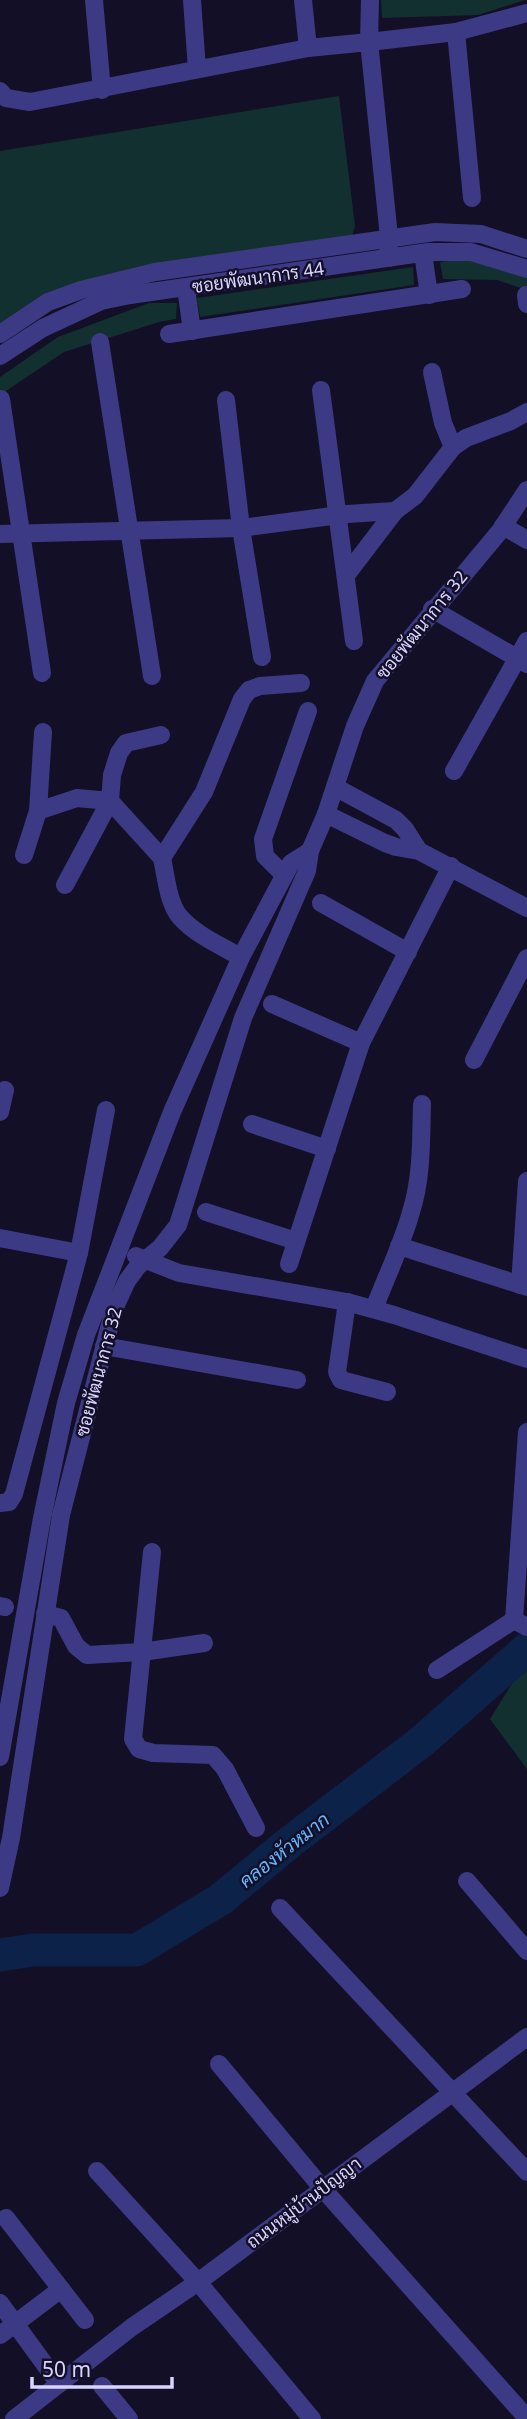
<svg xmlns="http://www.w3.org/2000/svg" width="527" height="2419" font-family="'Noto Sans',Sarabun,sans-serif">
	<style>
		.green { fill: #12302f }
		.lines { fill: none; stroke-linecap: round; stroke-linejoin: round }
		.river { stroke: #0c2248; stroke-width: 33 }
		.minor { stroke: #3d3a85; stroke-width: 18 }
		.labels { text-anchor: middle; stroke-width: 5; stroke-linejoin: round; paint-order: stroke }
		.street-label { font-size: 18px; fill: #d9d4ff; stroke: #130f26 }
		.water-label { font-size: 19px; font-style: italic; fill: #62b6ff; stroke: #130f26 }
	</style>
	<rect width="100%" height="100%" fill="#130f26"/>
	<!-- green -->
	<g class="green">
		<path d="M381 0H525L478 15 382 18Z"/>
		<path d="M339 96 355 226 352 236 76 284 0 325V151Z"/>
		<path d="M456 260H482L527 273V290L497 280 443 279 440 262Z"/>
		<path d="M413 267 414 285 200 317 197 298Z"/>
		<path d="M149 303H177L176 319 159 322 64 352 0 395V377L58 337Z"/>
		<path d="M526 1661H527V1769L490 1719Z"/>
	</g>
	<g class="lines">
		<!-- river -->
		<path class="river" d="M0 1955 33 1950H137L221 1899 290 1842 421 1742 527 1649"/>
		<!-- minor -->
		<g class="minor">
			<path d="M94 0 102 90"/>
			<path d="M192 0 197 69"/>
			<path d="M303 0 308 48"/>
			<path d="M370 0 369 42 456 32 527 13"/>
			<path d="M456 32 472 198"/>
			<path d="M0 91 6 98 30 102 308 48 369 42 389 237 388 258"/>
			<path d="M423 253 429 295"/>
			<path d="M186 288 192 331"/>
			<path d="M526 295 527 304"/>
			<path d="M0 334 48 302 81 290 155 272 435 232 481 234 527 249"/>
			<path d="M169 334 462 289"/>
			<path d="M100 342 152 676"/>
			<path d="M0 356 43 328 101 301 130 295 428 252H471L527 269"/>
			<path d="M432 372 443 423 453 447"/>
			<path d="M321 390 354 641"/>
			<path d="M1 399 42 673"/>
			<path d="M226 400 241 528 262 657"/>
			<path d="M503 526 527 540"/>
			<path d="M0 534 241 528 347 514 395 511 415 496 453 447 466 438 511 421 527 412"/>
			<path d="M347 574 395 511"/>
			<path d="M432 609 527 664"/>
			<path d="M454 771 527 641"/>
			<path d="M335 787 396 820 405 829 419 851"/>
			<path d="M38 811 43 732"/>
			<path d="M326 814 385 843 396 847 419 851 527 908"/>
			<path d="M24 855 38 811 77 798 110 801 162 858"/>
			<path d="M284 875 265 856 263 839 308 711"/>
			<path d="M65 885 110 801 112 775 119 753 126 743 161 735"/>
			<path d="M321 903 408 952"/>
			<path d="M241 957C221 946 196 935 180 917 168 903 166 876 162 858L204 792 242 699 249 690 260 686 301 683"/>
			<path d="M272 1004 361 1043"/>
			<path d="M474 1060 527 958"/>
			<path d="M0 1112 5 1090"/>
			<path d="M252 1124 327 1149"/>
			<path d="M206 1212 296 1241"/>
			<path d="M0 1238 79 1253"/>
			<path d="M399 1246 527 1287"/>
			<path d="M136 1256 179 1273 347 1302 394 1315 527 1359"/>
			<path d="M289 1264 361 1043 451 866"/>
			<path d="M520 1285 527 1181"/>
			<path d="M347 1302 337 1372 341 1380 387 1392"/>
			<path d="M374 1309C386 1277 402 1245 411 1212 422 1178 421 1140 422 1104"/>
			<path d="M104 1346 297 1380"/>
			<path d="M527 1432 514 1620 527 1627"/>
			<path d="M0 1503 9 1502 14 1494 79 1253 106 1110"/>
			<path d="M152 1552 133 1739 139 1749 153 1753 213 1755 225 1769 256 1828"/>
			<path d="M0 1606 5 1607"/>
			<path d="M45 1614 61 1618 76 1646 87 1655 142 1652 204 1643"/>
			<path d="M437 1670 514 1620"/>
			<path d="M0 1757 42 1518 66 1403 86 1335 172 1112 241 957 291 863 310 851"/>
			<path d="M467 1881 527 1951"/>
			<path d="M0 1888 11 1838 61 1515 114 1309 127 1281 138 1266 160 1248 178 1225 243 1018 307 871 310 851 326 814 355 726 375 681 500 531 527 490"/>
			<path d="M280 1908 527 2172"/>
			<path d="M219 2064 323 2189 527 2418"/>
			<path d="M97 2171 198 2282 312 2419"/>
			<path d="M6 2218 85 2320"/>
			<path d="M0 2303 59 2384"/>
			<path d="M0 2335 61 2289"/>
			<path d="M102 2386 129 2419"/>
			<path d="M14 2419 132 2327 198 2282 527 2037"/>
		</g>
	</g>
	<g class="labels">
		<!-- street labels -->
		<g class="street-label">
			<text transform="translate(258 278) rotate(-8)" y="6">ซอยพัฒนาการ 44</text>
			<text transform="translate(422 625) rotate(-51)" y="6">ซอยพัฒนาการ 32</text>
			<text transform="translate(99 1372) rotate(-75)" y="6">ซอยพัฒนาการ 32</text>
			<text transform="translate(304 2203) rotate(-37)" y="6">ถนนหมู่บ้านปัญญา</text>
		</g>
		<!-- water labels -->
		<g class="water-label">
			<text transform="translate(284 1850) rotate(-38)" y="7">คลองหัวหมาก</text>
		</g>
	</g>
	<!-- scale -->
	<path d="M32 2377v10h140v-10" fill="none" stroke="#d9d4ff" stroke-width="3.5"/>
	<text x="42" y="2377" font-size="21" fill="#d9d4ff" stroke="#130f26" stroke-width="5" paint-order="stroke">50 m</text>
</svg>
